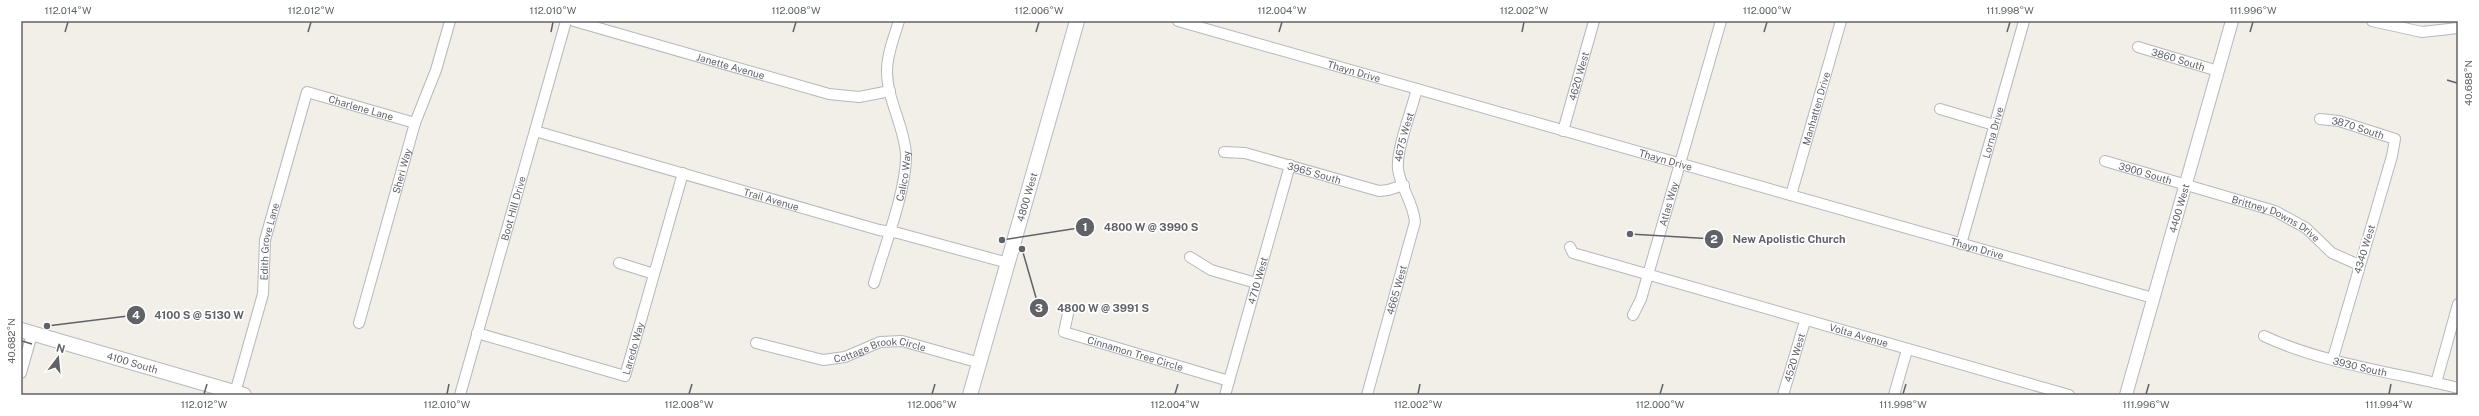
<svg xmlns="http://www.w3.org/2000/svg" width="2479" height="416" font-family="'Public Sans',sans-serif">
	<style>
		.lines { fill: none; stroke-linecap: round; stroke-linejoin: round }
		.minor-casing { stroke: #b5b8bc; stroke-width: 12 }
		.tertiary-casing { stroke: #b5b8bc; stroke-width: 14 }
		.secondary-casing { stroke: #b6babf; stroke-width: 16 }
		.minor { stroke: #fff; stroke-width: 10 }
		.tertiary { stroke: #fff; stroke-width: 12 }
		.secondary { stroke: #fff; stroke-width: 14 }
		.ticks { fill: none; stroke: #5f6368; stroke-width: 1.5 }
		.labels { text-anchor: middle; stroke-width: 3.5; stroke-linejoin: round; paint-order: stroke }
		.street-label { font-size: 10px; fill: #5f6368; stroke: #fff }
		.leader { fill: none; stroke: #5f6368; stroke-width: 1.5 }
		.callout-dot { fill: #5f6368; stroke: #fff; stroke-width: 1.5 }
		.mark-label { font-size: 12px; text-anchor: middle; font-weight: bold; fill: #fff }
		.callout-label { font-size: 11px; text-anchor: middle; font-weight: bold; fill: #5f6368; stroke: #fff; stroke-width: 3.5; stroke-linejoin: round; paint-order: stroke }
		.neatline { fill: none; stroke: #5f6368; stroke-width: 1.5 }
		.ticks-label { font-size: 10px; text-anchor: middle; fill: #5f6368 }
	</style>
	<rect width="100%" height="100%" fill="#f1efe8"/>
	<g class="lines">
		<defs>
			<g id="minor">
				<path id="s1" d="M574 21 829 94 859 97 890 91"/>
				<path id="s2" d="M1178 21 2153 298"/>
				<path d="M2372 21 2422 32 2458 28"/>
				<path id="s3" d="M2138 47 2218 71"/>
				<path d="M1940 109 1994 125"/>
				<path id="s4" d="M2320 119 2339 121 2395 139 2392 156 2333 358"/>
				<path id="s5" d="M535 131 879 230 898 233 1008 263"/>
				<path id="s6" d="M1563 131 1594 21"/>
				<path id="s7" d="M1224 152 1245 153 1379 191 1388 190 1404 185"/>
				<path id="s8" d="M2105 161 2275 211 2306 228 2332 253 2359 265"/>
				<path id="s9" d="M1791 195 1841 21"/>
				<path id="s10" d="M1961 244 2024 21"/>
				<path id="s11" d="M1570 247 1573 253 2069 395"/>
				<path d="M1190 257 1211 270 1256 283"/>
				<path d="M619 263 654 274"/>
				<path id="s12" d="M874 283C884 248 907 189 906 154 904 125 887 100 887 71 887 54 894 37 899 21"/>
				<path id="s13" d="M1069 309 1064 332 1229 381"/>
				<path id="s14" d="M1633 315 1641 299 1721 21"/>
				<path id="s15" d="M359 323 415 123 436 70 450 21"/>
				<path id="s16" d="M477 333 625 376 683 173"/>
				<path id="s17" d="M2264 336C2321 363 2396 373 2458 388"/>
				<path id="s18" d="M756 343 823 360 845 357 880 342 902 341 980 363"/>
				<path d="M21 373 32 334"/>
				<path d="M2436 383 2458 304"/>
				<path id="s19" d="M235 393 263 294 265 240 307 92 415 123"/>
				<path id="s20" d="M460 395 566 21"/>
				<path id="s21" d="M1225 395 1290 165"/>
				<path id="s22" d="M1367 395 1415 222C1413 201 1400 187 1398 169 1396 150 1412 109 1417 89"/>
				<path id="s23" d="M1783 395 1805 321"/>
				<path d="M1894 395 1907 350"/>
			</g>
			<g id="tertiary">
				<path id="s24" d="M2126 395 2232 21"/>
			</g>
			<g id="secondary">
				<path id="s25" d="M21 330 244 395"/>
				<path id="s26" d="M970 395 1077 21"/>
			</g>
		</defs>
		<!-- minor casing -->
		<use href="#minor" class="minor-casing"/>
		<!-- tertiary casing -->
		<use href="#tertiary" class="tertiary-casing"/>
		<!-- secondary casing -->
		<use href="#secondary" class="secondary-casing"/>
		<!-- minor -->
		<use href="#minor" class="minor"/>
		<!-- tertiary -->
		<use href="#tertiary" class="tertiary"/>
		<!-- secondary -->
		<use href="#secondary" class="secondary"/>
	</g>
	<!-- ticks -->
	<path class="ticks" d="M65 32 68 22M308 32 311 22M551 32 553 22M793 32 796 22M1036 32 1039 22M1279 32 1282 22M1522 32 1524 22M1764 32 1767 22M2007 32 2010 22M2250 32 2253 22M2447 80 2457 83M22 341 32 344M204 394 207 384M447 394 449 384M689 394 692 384M932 394 935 384M1175 394 1178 384M1418 394 1420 384M1660 394 1663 384M1903 394 1906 384M2146 394 2149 384M2389 394 2391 384"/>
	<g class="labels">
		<!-- street labels -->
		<g class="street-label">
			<text dy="4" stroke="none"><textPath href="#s3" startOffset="42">3860 South</textPath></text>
			<text dy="4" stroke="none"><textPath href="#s1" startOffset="163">Janette Avenue</textPath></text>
			<text dy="4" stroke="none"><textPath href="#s2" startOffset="183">Thayn Drive</textPath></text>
			<text dy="4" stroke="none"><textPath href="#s6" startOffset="57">4620 West</textPath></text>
			<text dy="4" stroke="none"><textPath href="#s19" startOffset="367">Charlene Lane</textPath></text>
			<text dy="4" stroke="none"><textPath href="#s9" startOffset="90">Manhatten Drive</textPath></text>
			<text dy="4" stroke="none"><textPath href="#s4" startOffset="39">3870 South</textPath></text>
			<text dy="4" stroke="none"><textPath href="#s10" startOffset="116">Lorna Drive</textPath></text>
			<text dy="4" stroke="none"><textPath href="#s22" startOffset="268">4675 West</textPath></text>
			<text dy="4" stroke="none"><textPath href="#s2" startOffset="507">Thayn Drive</textPath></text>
			<text dy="4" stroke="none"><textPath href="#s15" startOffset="158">Sheri Way</textPath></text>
			<text dy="4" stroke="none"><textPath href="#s7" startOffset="93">3965 South</textPath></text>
			<text dy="4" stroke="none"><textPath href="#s8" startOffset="42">3900 South</textPath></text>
			<text dy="4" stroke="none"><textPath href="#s12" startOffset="111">Calico Way</textPath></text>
			<text dy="4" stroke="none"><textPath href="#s26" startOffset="206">4800 West</textPath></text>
			<text dy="4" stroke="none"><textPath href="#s5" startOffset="246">Trail Avenue</textPath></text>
			<text dy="4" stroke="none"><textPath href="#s14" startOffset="117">Atlas Way</textPath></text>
			<text dy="4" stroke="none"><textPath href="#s20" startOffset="194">Boot Hill Drive</textPath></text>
			<text dy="4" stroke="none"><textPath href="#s24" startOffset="194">4400 West</textPath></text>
			<text dy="4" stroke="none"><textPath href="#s8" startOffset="181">Brittney Downs Drive</textPath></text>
			<text dy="4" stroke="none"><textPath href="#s19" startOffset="156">Edith Grove Lane</textPath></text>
			<text dy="4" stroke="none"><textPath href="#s2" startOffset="831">Thayn Drive</textPath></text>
			<text transform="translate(2364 249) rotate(-73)" y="4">4340 West</text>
			<text dy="4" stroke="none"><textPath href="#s21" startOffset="119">4710 West</textPath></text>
			<text dy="4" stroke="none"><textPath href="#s22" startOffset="109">4665 West</textPath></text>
			<text dy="4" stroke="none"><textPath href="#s11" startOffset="304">Volta Avenue</textPath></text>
			<text dy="4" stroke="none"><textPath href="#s16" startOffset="183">Laredo Way</textPath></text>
			<text dy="4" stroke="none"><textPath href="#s13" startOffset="98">Cinnamon Tree Circle</textPath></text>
			<text dy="4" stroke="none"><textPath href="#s18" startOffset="128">Cottage Brook Circle</textPath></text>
			<text dy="4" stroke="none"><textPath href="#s23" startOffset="39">4520 West</textPath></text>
			<text dy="4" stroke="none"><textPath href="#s25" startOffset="116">4100 South</textPath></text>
			<text dy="4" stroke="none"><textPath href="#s17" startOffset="101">3930 South</textPath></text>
		</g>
	</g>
	<!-- callouts -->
	<path class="leader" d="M1002 240L1085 227M1630 234L1714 239M1022 249L1039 308M47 326L136 315"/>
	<g class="callout-dot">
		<circle cx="1002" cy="240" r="4"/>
		<circle cx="1630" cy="234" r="4"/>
		<circle cx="1022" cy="249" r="4"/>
		<circle cx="47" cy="326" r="4"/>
		<circle cx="1085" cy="227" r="10"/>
		<circle cx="1714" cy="239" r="10"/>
		<circle cx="1039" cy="308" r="10"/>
		<circle cx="136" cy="315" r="10"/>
	</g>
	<g class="mark-label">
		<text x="1085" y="231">1</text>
		<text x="1714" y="243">2</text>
		<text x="1039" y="312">3</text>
		<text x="136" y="319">4</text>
	</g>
	<g class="callout-label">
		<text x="1151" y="231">4800 W @ 3990 S</text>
		<text x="1789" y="243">New Apolistic Church</text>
		<text x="1103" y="312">4800 W @ 3991 S</text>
		<text x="199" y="319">4100 S @ 5130 W</text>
	</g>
	<!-- border -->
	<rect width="2479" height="416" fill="none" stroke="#ffffff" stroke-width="44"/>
	<!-- north arrow -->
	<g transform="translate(58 358) rotate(16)" stroke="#ffffff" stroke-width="3" paint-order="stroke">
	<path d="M0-3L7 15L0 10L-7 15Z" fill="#5f6368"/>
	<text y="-6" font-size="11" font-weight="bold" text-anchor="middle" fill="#5f6368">N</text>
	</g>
	<rect x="22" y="22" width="2435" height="372" class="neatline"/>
	<g class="ticks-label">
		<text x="68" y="14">112.014°W</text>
		<text x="311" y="14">112.012°W</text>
		<text x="553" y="14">112.010°W</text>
		<text x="796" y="14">112.008°W</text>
		<text x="1039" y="14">112.006°W</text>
		<text x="1282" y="14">112.004°W</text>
		<text x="1524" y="14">112.002°W</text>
		<text x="1767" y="14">112.000°W</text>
		<text x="2010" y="14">111.998°W</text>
		<text x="2253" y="14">111.996°W</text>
		<text transform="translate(2468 83) rotate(-90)" y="4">40.688°N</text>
		<text transform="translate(11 341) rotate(-90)" y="4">40.682°N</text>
		<text x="204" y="408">112.012°W</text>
		<text x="447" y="408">112.010°W</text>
		<text x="689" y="408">112.008°W</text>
		<text x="932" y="408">112.006°W</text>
		<text x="1175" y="408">112.004°W</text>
		<text x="1418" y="408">112.002°W</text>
		<text x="1660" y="408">112.000°W</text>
		<text x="1903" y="408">111.998°W</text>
		<text x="2146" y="408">111.996°W</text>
		<text x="2389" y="408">111.994°W</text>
	</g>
</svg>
